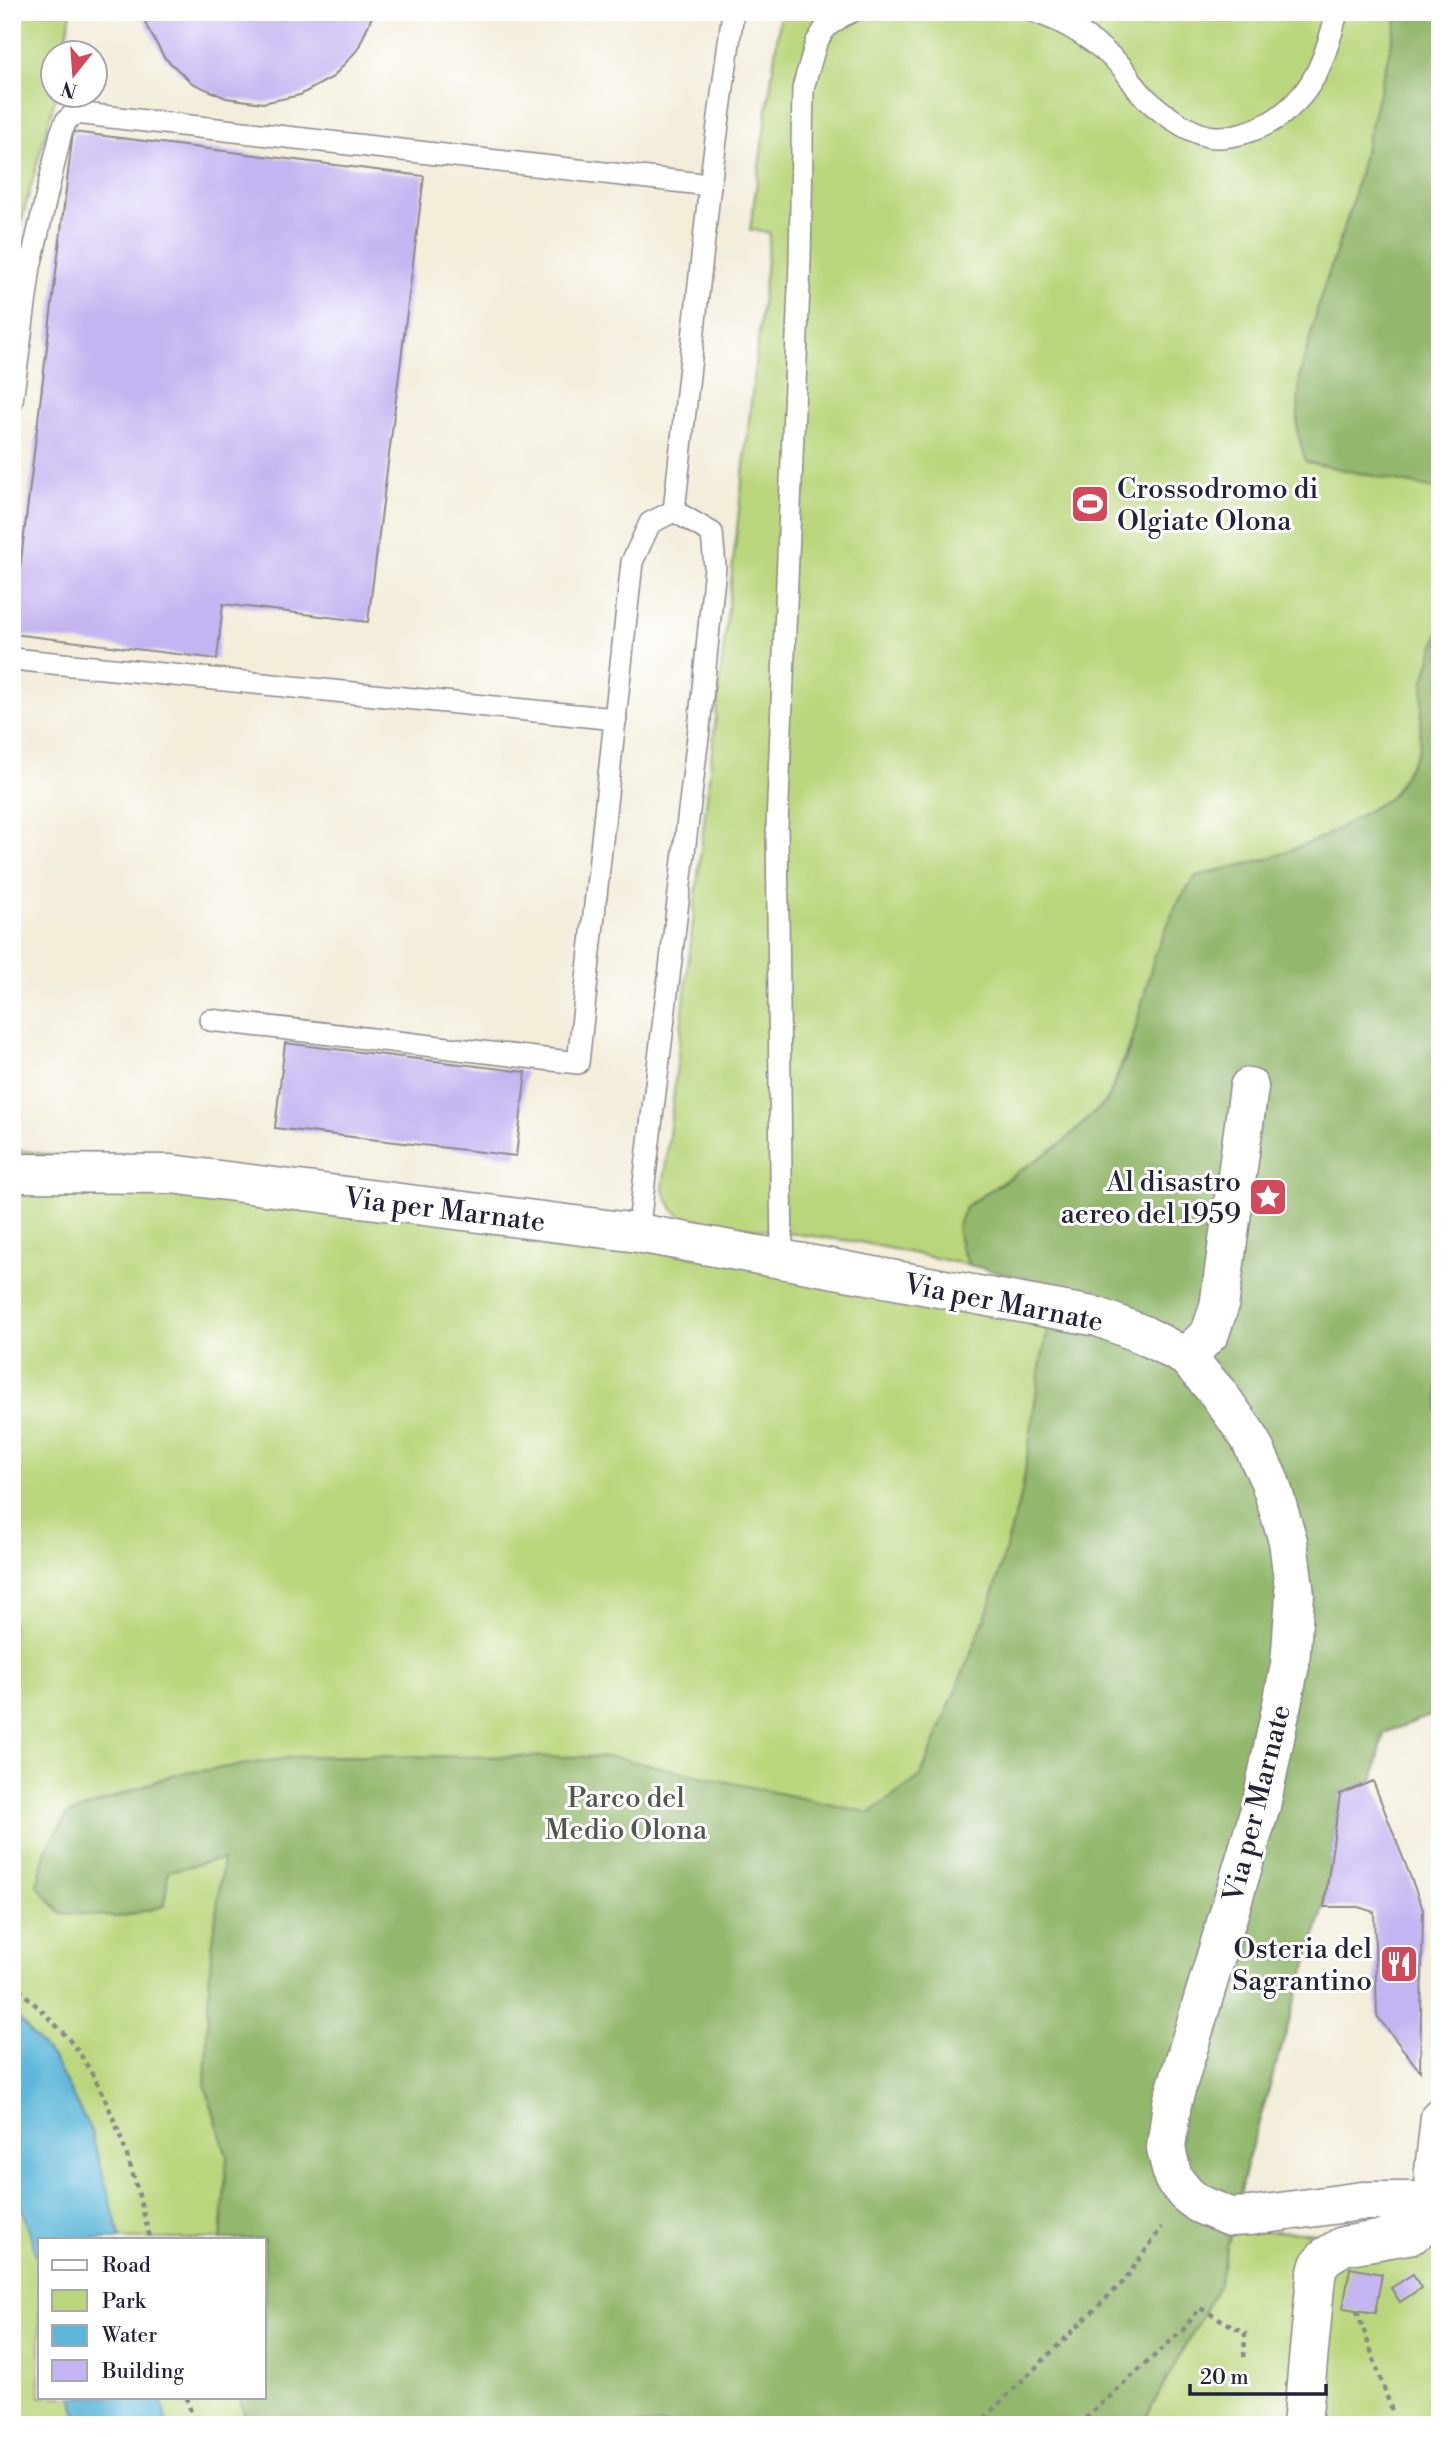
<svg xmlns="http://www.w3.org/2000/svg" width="1452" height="2437" font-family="'Libre Bodoni',serif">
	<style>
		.green { fill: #bad67c; stroke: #6e7c5c; stroke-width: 2; fill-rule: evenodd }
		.forest { fill: #93b76c; stroke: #5a6c54; stroke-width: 2 }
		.water { fill: #5db7da; stroke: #406c8a; stroke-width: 2 }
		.building { fill: #c4b4f1 }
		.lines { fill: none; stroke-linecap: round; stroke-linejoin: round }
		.lane-casing { stroke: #8a888a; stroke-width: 24 }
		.street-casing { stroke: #8a888a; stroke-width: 41 }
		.secondary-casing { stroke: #8a888a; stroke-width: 41 }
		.path { stroke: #8a888a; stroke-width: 4.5; stroke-dasharray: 5 5; stroke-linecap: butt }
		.lane { stroke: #fff; stroke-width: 21 }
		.street { stroke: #fff; stroke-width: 38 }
		.secondary { stroke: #fff; stroke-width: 38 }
		.labels { text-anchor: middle; stroke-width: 6; stroke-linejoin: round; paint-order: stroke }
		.poi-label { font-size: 28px; fill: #22223b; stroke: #fff; text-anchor: end }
		.street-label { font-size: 28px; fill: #22223b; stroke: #fff }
		.park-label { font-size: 28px; fill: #50584e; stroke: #fff }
	</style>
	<rect width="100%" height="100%" fill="#fff"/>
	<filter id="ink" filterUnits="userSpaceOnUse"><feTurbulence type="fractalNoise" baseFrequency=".0143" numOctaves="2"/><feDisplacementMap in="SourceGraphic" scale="14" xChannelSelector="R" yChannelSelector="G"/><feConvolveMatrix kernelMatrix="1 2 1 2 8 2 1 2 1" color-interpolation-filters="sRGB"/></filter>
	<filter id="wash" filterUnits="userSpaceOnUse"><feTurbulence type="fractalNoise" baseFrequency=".00686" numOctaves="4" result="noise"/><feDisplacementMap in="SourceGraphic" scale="28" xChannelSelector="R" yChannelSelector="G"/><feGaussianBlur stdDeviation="1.57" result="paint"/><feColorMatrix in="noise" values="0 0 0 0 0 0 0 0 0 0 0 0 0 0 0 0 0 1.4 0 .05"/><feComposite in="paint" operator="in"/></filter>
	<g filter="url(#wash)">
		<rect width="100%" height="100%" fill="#f3edda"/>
		<!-- green -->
		<g class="green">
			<path d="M12 12H71L64 52H52V94L56 95 12 256Z"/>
			<path d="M781 12H1440V775L1324 837 1271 858 1196 876 1107 1101 1062 1143 965 1207 961 1248 969 1265 859 1242 686 1220 674 1211 663 1190 770 233 750 230Z"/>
			<path d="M12 1149 1088 1319 1231 2230 1303 2232 1406 2238 1440 2232V2425H12ZM40 2239H264V2397H40Z"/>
		</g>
		<!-- forest -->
		<g class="forest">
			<path d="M1399 12H1440V490L1306 462 1297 431 1300 376 1320 299 1350 210Z"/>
			<path d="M1440 627 1438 1713 1384 1733 1373 1781 1340 1794 1324 1907 1246 2165 1219 2284 1142 2425H248L239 2397H264V2239H221L227 2157 205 2084 210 1965 223 1859 168 1871 165 1906 119 1917 60 1913 37 1885 46 1850 67 1815 172 1775 303 1756 613 1757 870 1813 921 1776 989 1608 1022 1491 1040 1368 1056 1286 969 1265 961 1248 957 1228 965 1207 1062 1143 1107 1101 1130 1048 1155 954 1177 903 1196 876 1271 858 1324 837 1391 797 1419 750 1424 681Z"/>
		</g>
		<!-- water -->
		<g class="water">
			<path d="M12 2011 54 2060 91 2131 121 2239H40V2267L12 2175Z"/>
			<path d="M73 2397H161L167 2425H78Z"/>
		</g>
		<g id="blocks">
			<!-- building -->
			<g class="building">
				<path d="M143 12H374L358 49 333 77 300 95 263 103 226 98 192 83 164 57 146 25Z"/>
				<path d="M73 132 424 176 368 622 223 604 217 659 12 634Z"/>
				<path d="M285 1043 526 1072 516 1156 275 1128Z"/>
				<path d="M1373 1781 1423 1909 1420 2071 1377 2016 1374 1912 1358 1907H1324L1340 1794Z"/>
				<path d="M1350 2268 1382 2274 1375 2313 1343 2308Z"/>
				<path d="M1413 2274 1421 2288 1400 2302 1391 2288Z"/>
			</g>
		</g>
	</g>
	<g filter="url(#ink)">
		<use href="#blocks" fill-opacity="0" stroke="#8a888a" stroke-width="2"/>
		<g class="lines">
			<defs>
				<g id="lane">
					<path d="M1035 12C1067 22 1098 43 1121 66 1128 74 1133 84 1140 92 1154 108 1186 131 1207 136 1226 140 1252 132 1269 123 1313 97 1325 60 1337 12"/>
					<path d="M12 401 30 267 61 133 66 121 75 113 710 185"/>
					<path d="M674 511 710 185 733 12"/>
					<path d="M12 659 616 719"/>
					<path d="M210 1020 578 1063 632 562 650 523 674 511 712 533 715 567 699 728 638 1233"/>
					<path d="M782 1259 777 826 800 262 803 88 816 43 826 27 842 16 851 12"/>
				</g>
				<g id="street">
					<path d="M1186 1357 1210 1333 1219 1307 1249 1087"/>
					<path d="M1302 2425 1316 2276 1319 2265 1325 2257 1343 2246 1413 2234 1426 2224 1436 2201 1434 2171 1440 2117"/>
				</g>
				<path id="secondary" d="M12 1173 171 1174 638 1233 1098 1317 1144 1335 1186 1357 1218 1393 1249 1437 1270 1482 1288 1541 1295 1595 1290 1665 1261 1806 1172 2103 1166 2148 1173 2178 1186 2194 1199 2204 1230 2217 1250 2216 1362 2201H1440"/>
			</defs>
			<!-- lane casing -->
			<use href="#lane" class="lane-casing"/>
			<!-- street casing -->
			<use href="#street" class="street-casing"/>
			<!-- secondary casing -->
			<use href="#secondary" class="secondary-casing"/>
			<!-- path -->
			<g class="path">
				<path d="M12 1982C33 2003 67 2033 82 2057 117 2112 135 2177 150 2239"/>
				<path d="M1357 2311 1393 2414"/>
				<path d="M187 2397 194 2425"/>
				<path d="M977 2425 1124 2281 1162 2227"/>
				<path d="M1078 2425 1183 2330 1200 2308 1245 2333 1244 2362"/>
			</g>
			<!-- lane -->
			<use href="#lane" class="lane"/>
			<!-- street -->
			<use href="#street" class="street"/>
			<!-- secondary -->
			<use href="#secondary" class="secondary"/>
		</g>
	</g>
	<!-- icons -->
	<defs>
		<symbol id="stadium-square" viewBox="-11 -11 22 22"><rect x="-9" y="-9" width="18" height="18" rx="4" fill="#d1495b" stroke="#fff"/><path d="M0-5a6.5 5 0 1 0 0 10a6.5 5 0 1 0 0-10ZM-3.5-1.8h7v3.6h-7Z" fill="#fff"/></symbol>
		<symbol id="sight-square" viewBox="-11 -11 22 22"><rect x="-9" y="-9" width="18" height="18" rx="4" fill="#d1495b" stroke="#fff"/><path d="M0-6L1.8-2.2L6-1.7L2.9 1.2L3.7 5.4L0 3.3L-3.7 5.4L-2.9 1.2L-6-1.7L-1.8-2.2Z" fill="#fff"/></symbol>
		<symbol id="restaurant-square" viewBox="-11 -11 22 22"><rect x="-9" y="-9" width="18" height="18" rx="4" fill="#d1495b" stroke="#fff"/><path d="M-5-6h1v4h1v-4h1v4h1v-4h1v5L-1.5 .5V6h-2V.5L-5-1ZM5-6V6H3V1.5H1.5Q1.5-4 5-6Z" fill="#fff"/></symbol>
	</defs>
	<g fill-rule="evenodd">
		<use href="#stadium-square" x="1068" y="482" width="44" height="44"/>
		<use href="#sight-square" x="1246" y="1175" width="44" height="44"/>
		<use href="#restaurant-square" x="1377" y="1942" width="44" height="44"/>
	</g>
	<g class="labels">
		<!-- poi labels -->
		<g class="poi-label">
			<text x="1117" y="498" text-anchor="start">Crossodromo di<tspan x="1117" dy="32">Olgiate Olona</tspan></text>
			<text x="1241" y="1191">Al disastro<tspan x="1241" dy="32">aereo del 1959</tspan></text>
			<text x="1372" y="1958">Osteria del<tspan x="1372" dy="32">Sagrantino</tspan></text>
		</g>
		<!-- street labels -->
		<g class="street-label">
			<text transform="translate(445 1209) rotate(7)" y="10">Via per Marnate</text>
			<text transform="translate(1004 1302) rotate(11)" y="10">Via per Marnate</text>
			<text transform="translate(1256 1803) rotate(-76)" y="10">Via per Marnate</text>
		</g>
		<!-- park labels -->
		<g class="park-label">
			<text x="626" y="1807">Parco del<tspan x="626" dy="32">Medio Olona</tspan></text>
		</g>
	</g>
	<!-- margin -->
	<rect width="1452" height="2437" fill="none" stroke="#fff" stroke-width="42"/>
	<!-- legend -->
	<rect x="38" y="2238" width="228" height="161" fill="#ffffff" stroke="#a7a7b1" stroke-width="2"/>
	<rect x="52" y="2260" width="35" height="10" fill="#ffffff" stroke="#a7a7b1" stroke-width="2"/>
	<text x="102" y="2272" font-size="21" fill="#22223b">Road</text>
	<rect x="52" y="2290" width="35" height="21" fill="#bad67c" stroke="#a7a7b1" stroke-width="2"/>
	<text x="102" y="2308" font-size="21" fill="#22223b">Park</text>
	<rect x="52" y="2325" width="35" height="21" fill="#5db7da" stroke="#a7a7b1" stroke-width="2"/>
	<text x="102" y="2342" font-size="21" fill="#22223b">Water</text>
	<rect x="52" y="2360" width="35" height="21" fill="#c4b4f1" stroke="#a7a7b1" stroke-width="2"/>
	<text x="102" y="2378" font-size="21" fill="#22223b">Building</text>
	<!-- north arrow -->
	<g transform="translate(74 74) rotate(197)"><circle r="33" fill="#ffffff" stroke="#a7a7b1" stroke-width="2"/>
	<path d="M0-5L12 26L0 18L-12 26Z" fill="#d1495b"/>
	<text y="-10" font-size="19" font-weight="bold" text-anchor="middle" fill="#22223b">N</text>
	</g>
	<!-- scale -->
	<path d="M1190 2384v10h136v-10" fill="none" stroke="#22223b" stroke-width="3.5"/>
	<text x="1200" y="2384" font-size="21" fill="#22223b" stroke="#ffffff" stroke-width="5" paint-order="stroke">20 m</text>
</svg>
